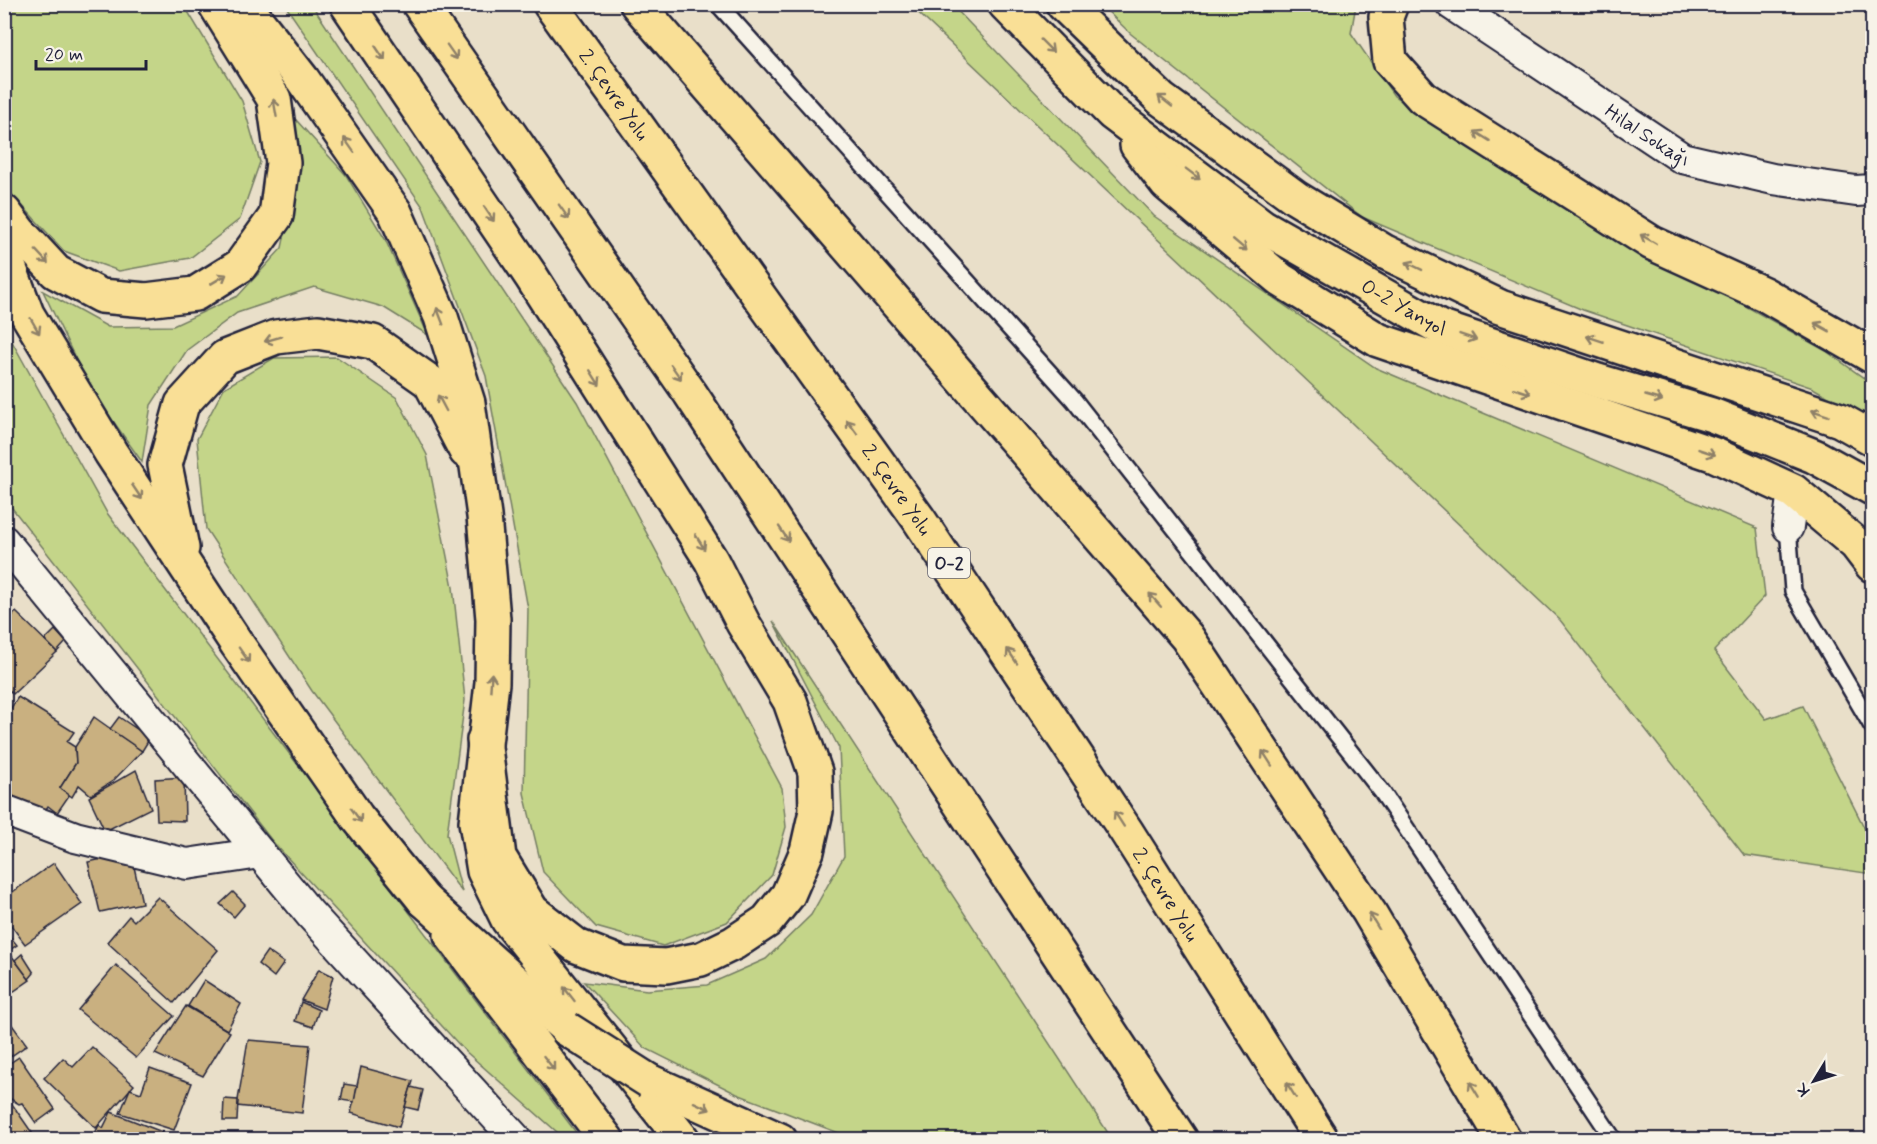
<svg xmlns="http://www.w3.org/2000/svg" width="1877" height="1144" font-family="Mynerve,sans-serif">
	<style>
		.green { fill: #c4d589; stroke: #737c62; stroke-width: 1.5 }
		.building { fill: #c9b080; stroke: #22223b; stroke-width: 1.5 }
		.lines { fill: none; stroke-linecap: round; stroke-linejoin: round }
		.service-casing { stroke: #22223b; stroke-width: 20 }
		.minor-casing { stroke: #22223b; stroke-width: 34 }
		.primary-casing { stroke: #22223b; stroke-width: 38 }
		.trunk-casing { stroke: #22223b; stroke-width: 38 }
		.motorway-casing { stroke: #22223b; stroke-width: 38 }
		.service { stroke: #f7f3e8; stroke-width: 15 }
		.minor { stroke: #f7f3e8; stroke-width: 30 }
		.primary { stroke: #f9df96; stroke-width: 33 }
		.trunk { stroke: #f9df96; stroke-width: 33 }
		.motorway { stroke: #f9df96; stroke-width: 33 }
		.motorway-bridge-casing { stroke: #22223b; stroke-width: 38; stroke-linecap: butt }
		.motorway-bridge { stroke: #f9df96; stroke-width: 33 }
		.oneway { stroke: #8e8068 }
		.labels { text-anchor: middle; stroke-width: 4.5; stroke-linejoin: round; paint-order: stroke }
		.shield { fill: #f7f3e8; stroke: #62616f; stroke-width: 1.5 }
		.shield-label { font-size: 18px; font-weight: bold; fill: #22223b }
		.street-label { font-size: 20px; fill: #22223b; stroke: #f7f3e8 }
	</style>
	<rect width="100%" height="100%" fill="#e9dfc9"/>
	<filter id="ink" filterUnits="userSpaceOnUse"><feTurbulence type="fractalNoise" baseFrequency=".0167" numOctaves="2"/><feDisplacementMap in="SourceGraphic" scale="12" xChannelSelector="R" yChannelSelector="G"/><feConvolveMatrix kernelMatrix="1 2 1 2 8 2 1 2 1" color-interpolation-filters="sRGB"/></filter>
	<g filter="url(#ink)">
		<!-- green -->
		<g class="green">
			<path d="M5 4 184 5 242 101 260 162 240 219 190 258 119 271 64 251 8 190 5 180Z"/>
			<path d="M285 5H312L577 402 782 788 786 827 772 875 727 922 663 946 596 927 543 872 524 793 528 609 486 376 423 207Z"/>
			<path d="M910 5H952L1154 216 1376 368 1757 528 1765 596 1714 651 1766 719 1803 706 1872 843V874L1744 855 1560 620Z"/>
			<path d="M1101 5H1356L1351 33 1394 96 1600 225 1826 351 1872 384V422L1813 388 1583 310 1362 217 1131 34Z"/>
			<path d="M287 110 346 175 385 239 428 335 383 307 314 287 237 313 187 350 151 405 142 462 89 387 43 291 108 327 173 326 238 296 282 248 298 172Z"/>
			<path d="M4 327 107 513 581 1139H565L464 1050 273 842 5 499Z"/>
			<path d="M337 357 397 398 427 455 453 587 465 700 447 834 462 892 312 691 206 529 197 439 224 388 274 358Z"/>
			<path d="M773 621 1112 1139 867 1140 844 1135 737 1094 645 1048 584 982 647 990 707 985 766 959 811 915 844 856 839 748Z"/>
		</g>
		<!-- building -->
		<g class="building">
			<path d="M16 612 57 652 13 694 4 685V624Z"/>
			<path d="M55 630 66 642 57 652 45 640Z"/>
			<path d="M18 697 74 732 67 742 75 747 76 763 60 788 70 794 57 813 48 806 42 815 4 792V719Z"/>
			<path d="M94 717 142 751 113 781 91 795 79 785 72 797 60 788 76 763 75 747Z"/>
			<path d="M119 717 150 738 142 751 110 729Z"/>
			<path d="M136 770 151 808 105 831 89 797Z"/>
			<path d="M184 777 185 821 157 820 155 779Z"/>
			<path d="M131 853 142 903 100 912 88 862Z"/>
			<path d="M54 863 82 904 25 944 4 916V898Z"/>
			<path d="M233 892 245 904 234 917 220 904Z"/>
			<path d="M158 897 218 950 174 1003 107 942 129 916 134 921Z"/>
			<path d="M4 929 17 945 8 951 4 947Z"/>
			<path d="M5 947 30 980 4 998V947Z"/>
			<path d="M267 951 284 963 274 977 258 964Z"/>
			<path d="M22 954 34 973 29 979 15 960Z"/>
			<path d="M116 965 174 1016 136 1058 78 1010Z"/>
			<path d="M319 969 333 976 324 1009 301 1000Z"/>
			<path d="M204 980 241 1004 227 1030 188 1006Z"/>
			<path d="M301 1002 319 1010 313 1027 295 1021Z"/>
			<path d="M186 1006 230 1032 203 1076 155 1054Z"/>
			<path d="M4 1014 27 1045 4 1061Z"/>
			<path d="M248 1040 310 1045 302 1113 237 1106Z"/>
			<path d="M92 1047 134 1085 96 1128 44 1078 63 1058 73 1067Z"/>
			<path d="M19 1057 55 1109 36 1123 22 1103 19 1104 4 1095V1067Z"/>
			<path d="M361 1067 413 1081 399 1127 351 1113Z"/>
			<path d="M150 1068 192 1083 174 1130 120 1113 130 1089 141 1093Z"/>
			<path d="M344 1084 357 1086 354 1102 341 1100Z"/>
			<path d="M411 1087 423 1090 418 1110 405 1107Z"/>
			<path d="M224 1099 238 1100 237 1121H223Z"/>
			<path d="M12 1104 37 1140H4V1108Z"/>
			<path d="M111 1112 162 1132 159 1140H92L99 1125 103 1128Z"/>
		</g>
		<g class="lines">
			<defs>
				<g id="service">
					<path d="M718 4 1074 400 1382 792 1614 1140"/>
					<path d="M1788 527 1793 591 1872 726"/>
				</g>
				<g id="minor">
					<path id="s1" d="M1451 4 1682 158 1773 179 1856 191 1872 190"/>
					<path d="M1788 527 1793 491"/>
					<path d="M4 541 310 914 517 1140"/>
					<path d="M4 810 75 837 187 864 260 853"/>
				</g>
				<g id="primary">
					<path id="s2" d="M1005 4 1112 113 1262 226 1439 327 1598 381 1712 415 1814 456 1872 488"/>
					<path d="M1063 4 1161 99 1296 198 1385 252 1500 307 1840 420 1872 438"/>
					<path d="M1391 4 1386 17 1390 61 1423 98 1652 243 1764 294 1872 356"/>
					<path d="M1137 145 1167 184 1281 280 1378 340 1715 455 1793 491 1856 544 1872 565"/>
					<path d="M451 935 607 1140"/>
				</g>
				<g id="trunk">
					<path d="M244 4 303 80 395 212 441 317 468 403 484 516 493 619 492 683 476 822 484 871 508 920 683 1140"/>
					<path d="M4 212 19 232 56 272 101 296 146 300 195 294 240 266 276 216 283 163 274 99 215 4"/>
					<path d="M4 253 27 314 111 453 237 644 357 817 424 900"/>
					<path d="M182 548 165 465 182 404 225 357 276 337 318 332 373 342 430 382 466 451"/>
				</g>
				<g id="motorway">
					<path d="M347 4 531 276 711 560 743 623 790 701 815 772 816 811 807 851 788 895 767 921 734 943 701 959 666 966 623 964 577 946 532 911 499 857 484 740"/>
					<path d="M419 4 690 393 1181 1140"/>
					<path id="s3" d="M550 4 918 518 1126 831 1322 1140"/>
					<path d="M637 4 1187 637 1369 912 1504 1140"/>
					<path d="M424 900 567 1029"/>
					<path d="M649 1081 780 1140"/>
				</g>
			</defs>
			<!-- service casing -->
			<use href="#service" class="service-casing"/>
			<!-- minor casing -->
			<use href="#minor" class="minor-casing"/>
			<!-- primary casing -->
			<use href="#primary" class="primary-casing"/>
			<!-- trunk casing -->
			<use href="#trunk" class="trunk-casing"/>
			<!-- motorway casing -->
			<use href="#motorway" class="motorway-casing"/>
			<!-- service -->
			<use href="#service" class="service"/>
			<!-- minor -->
			<use href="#minor" class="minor"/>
			<!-- primary -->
			<use href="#primary" class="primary"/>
			<!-- trunk -->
			<use href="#trunk" class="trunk"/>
			<!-- motorway -->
			<use href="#motorway" class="motorway"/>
			<defs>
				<path id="motorway-bridge" d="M567 1029 649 1081"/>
			</defs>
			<!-- motorway-bridge casing -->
			<use href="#motorway-bridge" class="motorway-bridge-casing"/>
			<!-- motorway-bridge -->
			<use href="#motorway-bridge" class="motorway-bridge"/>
		</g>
		<!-- one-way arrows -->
		<defs><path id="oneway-shaft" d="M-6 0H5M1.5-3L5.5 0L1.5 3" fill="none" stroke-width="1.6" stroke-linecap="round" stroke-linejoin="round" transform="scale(1.5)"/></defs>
		<g class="oneway">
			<use href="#oneway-shaft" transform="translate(1047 46) rotate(45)"/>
			<use href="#oneway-shaft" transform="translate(452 52) rotate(55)"/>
			<use href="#oneway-shaft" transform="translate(380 53) rotate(56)"/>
			<use href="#oneway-shaft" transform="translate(1165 101) rotate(-142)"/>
			<use href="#oneway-shaft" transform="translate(275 108) rotate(-100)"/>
			<use href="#oneway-shaft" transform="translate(1482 136) rotate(-148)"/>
			<use href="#oneway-shaft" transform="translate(349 145) rotate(-125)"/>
			<use href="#oneway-shaft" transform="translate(1193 174) rotate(37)"/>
			<use href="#oneway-shaft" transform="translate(564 212) rotate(55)"/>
			<use href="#oneway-shaft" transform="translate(489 214) rotate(56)"/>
			<use href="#oneway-shaft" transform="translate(1648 239) rotate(-150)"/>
			<use href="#oneway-shaft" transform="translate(1240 245) rotate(40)"/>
			<use href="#oneway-shaft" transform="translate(42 257) rotate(47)"/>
			<use href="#oneway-shaft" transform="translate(1414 266) rotate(-154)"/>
			<use href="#oneway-shaft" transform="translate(219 279) rotate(-31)"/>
			<use href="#oneway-shaft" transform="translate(440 316) rotate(-111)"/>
			<use href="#oneway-shaft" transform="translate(35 326) rotate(60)"/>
			<use href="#oneway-shaft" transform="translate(1822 327) rotate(-151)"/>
			<use href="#oneway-shaft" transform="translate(1468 337) rotate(19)"/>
			<use href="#oneway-shaft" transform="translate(273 339) rotate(164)"/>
			<use href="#oneway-shaft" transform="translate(1595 339) rotate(-162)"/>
			<use href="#oneway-shaft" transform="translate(676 372) rotate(55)"/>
			<use href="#oneway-shaft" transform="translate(595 378) rotate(58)"/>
			<use href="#oneway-shaft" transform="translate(1522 391) rotate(18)"/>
			<use href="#oneway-shaft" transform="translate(1654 398) rotate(16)"/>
			<use href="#oneway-shaft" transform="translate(442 403) rotate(-118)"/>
			<use href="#oneway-shaft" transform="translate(1820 413) rotate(-161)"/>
			<use href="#oneway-shaft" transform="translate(852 427) rotate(-126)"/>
			<use href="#oneway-shaft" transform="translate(1707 452) rotate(19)"/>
			<use href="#oneway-shaft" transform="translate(137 492) rotate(56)"/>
			<use href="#oneway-shaft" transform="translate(784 534) rotate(56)"/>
			<use href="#oneway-shaft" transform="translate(700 542) rotate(58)"/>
			<use href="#oneway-shaft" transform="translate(1155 600) rotate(-131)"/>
			<use href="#oneway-shaft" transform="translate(244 655) rotate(55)"/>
			<use href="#oneway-shaft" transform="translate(1012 656) rotate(-124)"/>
			<use href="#oneway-shaft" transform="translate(491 682) rotate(-86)"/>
			<use href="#oneway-shaft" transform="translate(1267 758) rotate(-123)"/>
			<use href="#oneway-shaft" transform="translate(356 815) rotate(54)"/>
			<use href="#oneway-shaft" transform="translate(1119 819) rotate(-123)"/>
			<use href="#oneway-shaft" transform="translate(1374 921) rotate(-121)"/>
			<use href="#oneway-shaft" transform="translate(569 994) rotate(-128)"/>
			<use href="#oneway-shaft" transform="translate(549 1063) rotate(52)"/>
			<use href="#oneway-shaft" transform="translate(1474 1089) rotate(-121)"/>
			<use href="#oneway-shaft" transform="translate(1291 1090) rotate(-122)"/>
			<use href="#oneway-shaft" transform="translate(702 1106) rotate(25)"/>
		</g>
	</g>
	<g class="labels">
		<!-- shield labels -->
		<rect class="shield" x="928" y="548" width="42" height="30" rx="4.5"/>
		<g class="shield-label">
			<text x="949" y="569">O-2</text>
		</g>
		<!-- street labels -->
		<g class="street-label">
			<text dy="7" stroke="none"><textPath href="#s3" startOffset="111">2. Çevre Yolu</textPath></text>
			<text dy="7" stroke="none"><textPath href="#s1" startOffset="236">Hilal Sokağı</textPath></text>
			<text dy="7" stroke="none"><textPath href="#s2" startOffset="504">O-2 Yanyol</textPath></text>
			<text dy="7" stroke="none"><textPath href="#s3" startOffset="597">2. Çevre Yolu</textPath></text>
			<text dy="7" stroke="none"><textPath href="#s3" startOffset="1083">2. Çevre Yolu</textPath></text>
		</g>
	</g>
	<!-- margin -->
	<rect width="1877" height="1144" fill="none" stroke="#f7f3e8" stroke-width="24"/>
	<rect x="12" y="12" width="1853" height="1120" fill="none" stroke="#22223b" stroke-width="2" filter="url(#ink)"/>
	<!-- north arrow -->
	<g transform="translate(1814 1081) rotate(232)" stroke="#f7f3e8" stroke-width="4.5" paint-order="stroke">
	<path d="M0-4.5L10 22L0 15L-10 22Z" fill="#22223b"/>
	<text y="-9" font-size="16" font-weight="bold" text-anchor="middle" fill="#22223b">K</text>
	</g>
	<!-- scale -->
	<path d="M36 60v9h110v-9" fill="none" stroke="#22223b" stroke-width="3"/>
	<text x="45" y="60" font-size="18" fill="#22223b" stroke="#f7f3e8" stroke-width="4.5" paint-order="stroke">20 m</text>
</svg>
